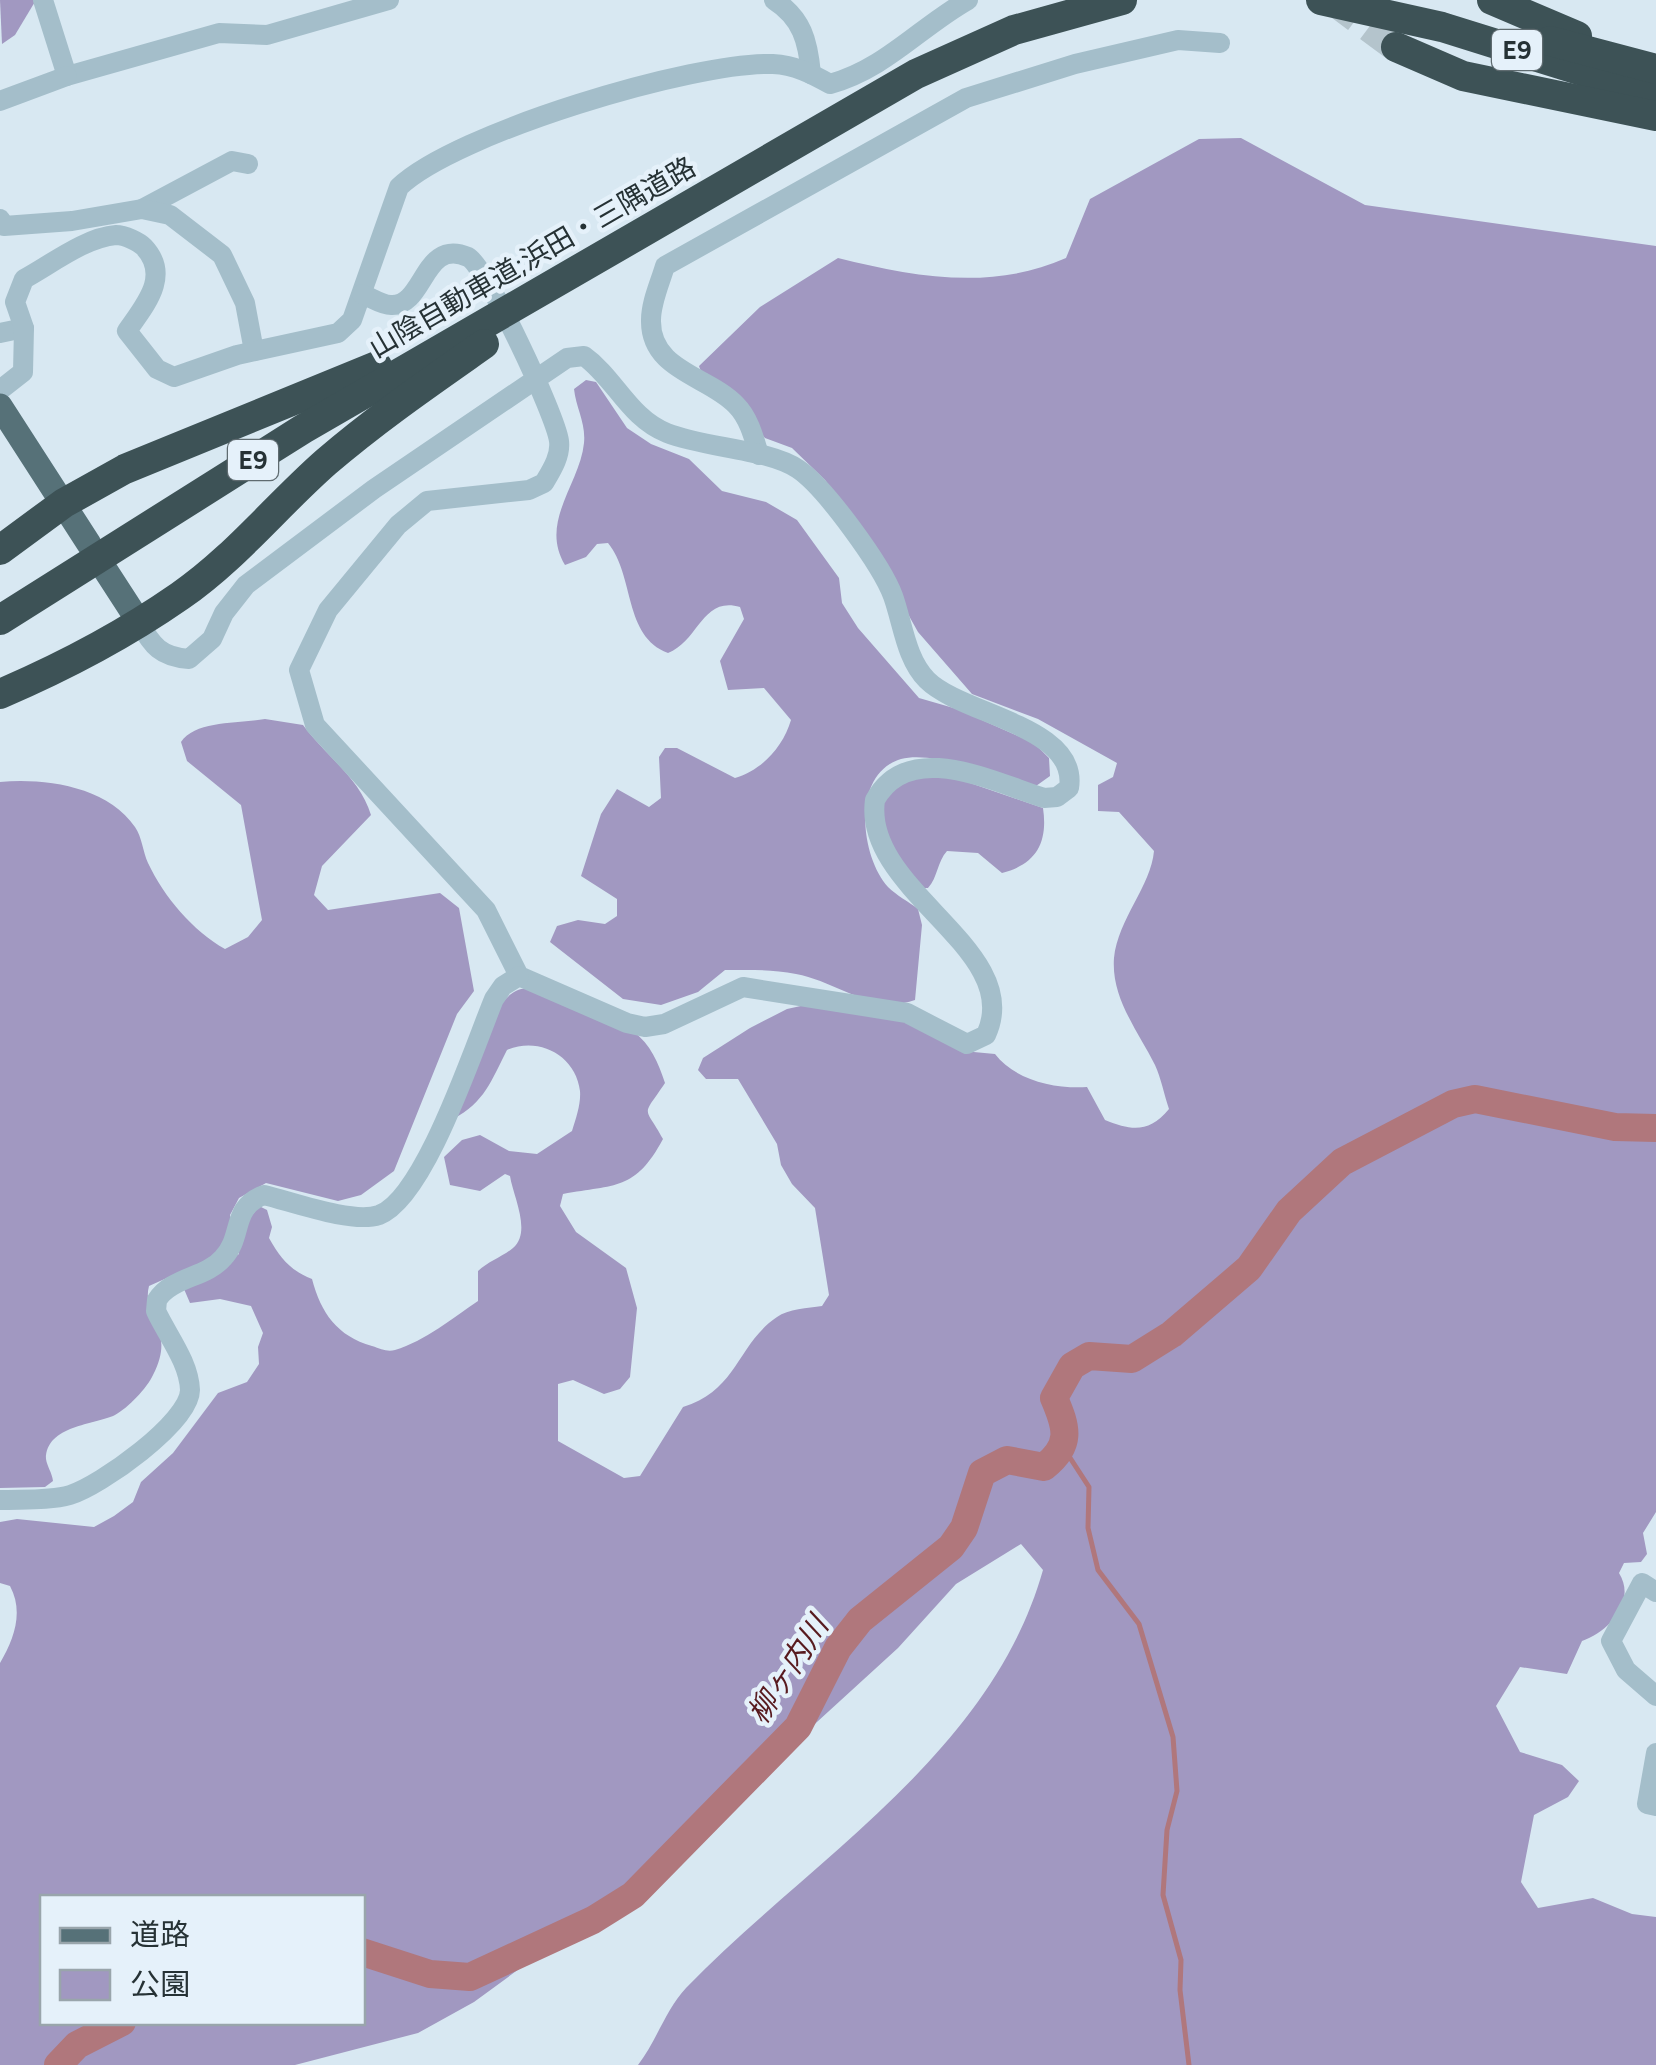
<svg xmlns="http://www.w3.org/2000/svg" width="1656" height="2065" font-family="Figtree,'Noto Sans JP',sans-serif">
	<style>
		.green { fill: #a198c1; fill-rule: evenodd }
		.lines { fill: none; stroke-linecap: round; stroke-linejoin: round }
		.stream { stroke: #b0777c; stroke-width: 5 }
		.river { stroke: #b0777c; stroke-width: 28 }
		.highway-tunnel { stroke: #b4c4cc; stroke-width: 30; stroke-dasharray: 30 15; stroke-linecap: butt }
		.minor { stroke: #a4beca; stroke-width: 20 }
		.major { stroke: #567178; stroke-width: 25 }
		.highway { stroke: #3d5256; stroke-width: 30 }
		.labels { text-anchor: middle; stroke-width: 9; stroke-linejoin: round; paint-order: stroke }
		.shield { fill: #e5f1fa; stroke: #5f6b70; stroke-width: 2.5 }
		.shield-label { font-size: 25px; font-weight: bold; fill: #263235 }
		.street-label { font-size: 28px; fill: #263235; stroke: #e5f1fa }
		.water-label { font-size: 30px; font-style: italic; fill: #581b1f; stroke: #e5f1fa }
	</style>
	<rect width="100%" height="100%" fill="#d8e8f2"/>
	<!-- green -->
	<g class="green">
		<path d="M0 0H36L15 35 2 44Z"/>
		<path d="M1241 138 1365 205 1656 246V1512L1643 1533 1647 1554 1641 1562 1624 1563 1619 1573C1637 1602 1608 1632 1582 1641L1567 1674 1520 1667 1496 1706 1520 1752 1562 1765 1579 1781 1568 1797 1534 1815 1521 1882 1538 1908 1593 1898 1632 1914 1656 1917V2065H638C656 2042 666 2009 686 1988 812 1858 991 1754 1043 1570L1021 1544 956 1584 898 1648 771 1764 586 1920 474 2002 418 2033 295 2065H0V1663C14 1639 24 1612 10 1586L0 1583V1522L17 1519 94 1527 114 1516 133 1502 141 1482 173 1453 218 1393 247 1382 259 1364 258 1347 263 1333 251 1306 220 1299 190 1303 184 1289 239 1254V1233L259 1206 267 1210 272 1227 269 1238C281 1259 290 1270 312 1279 321 1313 337 1336 372 1346 381 1349 387 1352 395 1350 425 1341 453 1318 478 1301V1271C489 1261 502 1257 513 1248 532 1232 513 1196 510 1176L505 1174 480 1191 450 1185 444 1157 462 1140 480 1135 509 1151 537 1154 572 1131C576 1118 581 1104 580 1091 576 1055 538 1036 507 1050 491 1081 485 1102 453 1119 465 1087 485 1004 518 990 537 982 616 1018 633 1031 651 1045 658 1062 665 1083 641 1119 644 1104 663 1139 635 1191 616 1184 563 1194L560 1206 576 1232 626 1268 637 1308 630 1377 620 1389 604 1394 573 1380 558 1384V1441L624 1478 640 1476 683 1407C738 1390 737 1344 777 1317 788 1309 808 1308 822 1306L829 1295 815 1208 792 1184 781 1165 777 1144 738 1079H706L698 1070 703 1058 750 1028 787 1009 819 1002 903 1017 963 1051 995 1054C1015 1080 1054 1089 1087 1087L1105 1120C1132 1131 1149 1133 1169 1109 1164 1094 1161 1078 1155 1065 1138 1031 1111 998 1114 958 1118 919 1151 886 1154 851L1119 812 1098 811V785L1113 777 1117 763 1038 719 972 694 918 632 862 532 825 480 792 448 765 438 718 382 703 377 699 366 760 307 838 258C914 277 992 291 1066 258L1090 199 1199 139ZM42 1898H362V2022H42Z"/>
		<path d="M586 380 596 382 627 428 651 444 689 459 722 491 766 502 797 520 839 578 842 603 858 628 919 698 957 709 1034 743 1049 758 1050 776 1036 786C1001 777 934 750 901 759 851 774 860 856 888 887 896 895 909 902 918 909L922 925 915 1000C872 1015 836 981 796 974 772 969 749 970 725 970L698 992 661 1005 623 999 550 942 557 926 578 920 605 924 617 916V899L581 876 601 814 617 789 649 807 661 798 659 757 665 748H677L735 778C762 770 783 747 791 720L764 688 728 690 720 661 744 619 740 607C702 596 699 641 668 653 623 636 635 576 608 543L597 544 586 557 565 565C539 522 580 484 584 443 586 423 576 408 574 389Z"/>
		<path d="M265 719 303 725C325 755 360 778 371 815L322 866 314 895 328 910 440 893 459 908 474 991 457 1014 394 1171 361 1195 338 1201 266 1183 239 1198 230 1215 233 1229 225 1252 149 1286C141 1316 177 1329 153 1375 147 1388 128 1408 115 1415 95 1425 46 1425 46 1459 47 1466 52 1473 53 1481L45 1487 0 1488V782C44 778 107 786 135 827 142 837 143 852 148 863 164 897 193 931 225 949L248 937 262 920 241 805 187 761 181 742C196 720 239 724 265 719Z"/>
		<path d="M944 774 1043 808C1048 842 1037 864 1002 873L978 853 947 851C937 862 938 877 928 888H920L891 856 879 806 901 780Z"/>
	</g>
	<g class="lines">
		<!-- stream -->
		<path class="stream" d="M1063 1447 1089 1487 1088 1528 1098 1570 1139 1624 1173 1737 1177 1791 1167 1830 1163 1895 1181 1960 1180 1990 1189 2065"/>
		<!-- river -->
		<g class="river">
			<path d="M362 1952 430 1974 470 1977 593 1920 633 1895 798 1727 838 1648 860 1620 951 1547 964 1528 982 1473 1007 1460 1044 1467C1072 1445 1067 1428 1054 1398L1072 1366 1089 1356 1132 1359 1172 1334 1249 1268 1289 1211 1342 1162 1453 1104 1475 1099 1615 1127 1656 1128"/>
			<path d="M58 2065 77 2045 122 2022"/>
		</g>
		<!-- highway-tunnel -->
		<path class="highway-tunnel" d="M1333 0 1396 47"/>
		<!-- minor -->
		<g class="minor">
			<path d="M43 0 67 76 219 33 267 35 389 0"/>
			<path d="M774 0C802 18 808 41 811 74"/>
			<path d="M0 101 67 76"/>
			<path d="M142 209 232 161 248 164"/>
			<path d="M0 219 4 226 72 221 142 209 170 215 222 255 245 303 254 351"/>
			<path d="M0 333 24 328"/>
			<path d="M0 390 23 372 24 328 15 302 24 279C50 265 86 237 116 235 125 235 139 242 144 247 171 276 145 305 127 331L157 369 174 377 237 355 338 333 352 320 399 187C455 133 695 61 773 64 795 65 812 74 830 84 885 69 920 27 968 0"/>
			<path d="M759 455C754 438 749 418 736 405 709 376 650 371 651 320 651 302 660 283 665 266L966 98 1075 64 1178 40 1220 43"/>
			<path d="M139 622C152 646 161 657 189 659L212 639 224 613 246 585 374 489 567 358 584 356C615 378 629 418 667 433 705 448 768 449 798 469 825 487 882 566 893 596 903 624 906 659 927 680 962 715 1079 726 1069 788L1057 797 1044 798C993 782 909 738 875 800 862 891 1026 949 986 1035L967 1044 907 1013 743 987 664 1024 645 1027 627 1023 519 976 486 910 315 725 299 670 328 610 398 525 427 501 529 490 544 483C551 471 561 456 559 441 556 416 486 266 468 257 423 237 425 307 391 305 382 305 370 297 362 294"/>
			<path d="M0 1500C22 1499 49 1501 70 1495 100 1486 190 1422 190 1390 189 1362 167 1335 156 1311L157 1300C171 1277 206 1278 223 1258 244 1236 230 1208 264 1195 293 1202 352 1224 379 1215 425 1198 474 1047 494 999L503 986 519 976"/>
			<path d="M1656 1592 1642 1583 1611 1641 1626 1670 1656 1696"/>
			<path d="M1656 1753 1647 1804 1656 1806"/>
		</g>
		<!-- major -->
		<g class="major">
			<path d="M0 406 89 544"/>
			<path d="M104 568 139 622"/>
		</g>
		<!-- highway -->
		<g class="highway">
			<path d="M1321 0 1442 27 1656 94"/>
			<path d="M1492 0 1577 36"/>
			<path d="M1550 41 1656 69"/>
			<path d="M1396 47 1463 76 1656 116"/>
			<path d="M0 550 64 503 125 469 377 366"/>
			<path d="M0 620 303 429 916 74 1014 30 1122 0"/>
			<path d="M0 694C63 667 124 635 180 596 235 558 276 506 326 462 376 419 430 382 484 344"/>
		</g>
	</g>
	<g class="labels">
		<!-- shield labels -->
		<g class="shield">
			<rect x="1492" y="30" width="50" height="40" rx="8"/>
			<rect x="228" y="440" width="50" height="40" rx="8"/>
		</g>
		<g class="shield-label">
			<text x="1517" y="59">E9</text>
			<text x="253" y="469">E9</text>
		</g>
		<!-- street labels -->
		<g class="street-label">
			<text transform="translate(532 257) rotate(-30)" y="10">山陰自動車道;浜田・三隅道路</text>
		</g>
		<!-- water labels -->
		<g class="water-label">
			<text transform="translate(788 1670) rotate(-57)" y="10">柳ヶ内川</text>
		</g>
	</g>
	<!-- legend -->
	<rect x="40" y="1895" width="325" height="130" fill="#e5f1fa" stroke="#99a5ab" stroke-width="2.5"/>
	<rect x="60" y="1928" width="50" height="15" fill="#567178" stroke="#99a5ab" stroke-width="2.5"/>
	<text x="130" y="1945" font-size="30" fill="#263235">道路</text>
	<rect x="60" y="1970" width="50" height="30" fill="#a198c1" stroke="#99a5ab" stroke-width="2.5"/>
	<text x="130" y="1995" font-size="30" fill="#263235">公園</text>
</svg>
